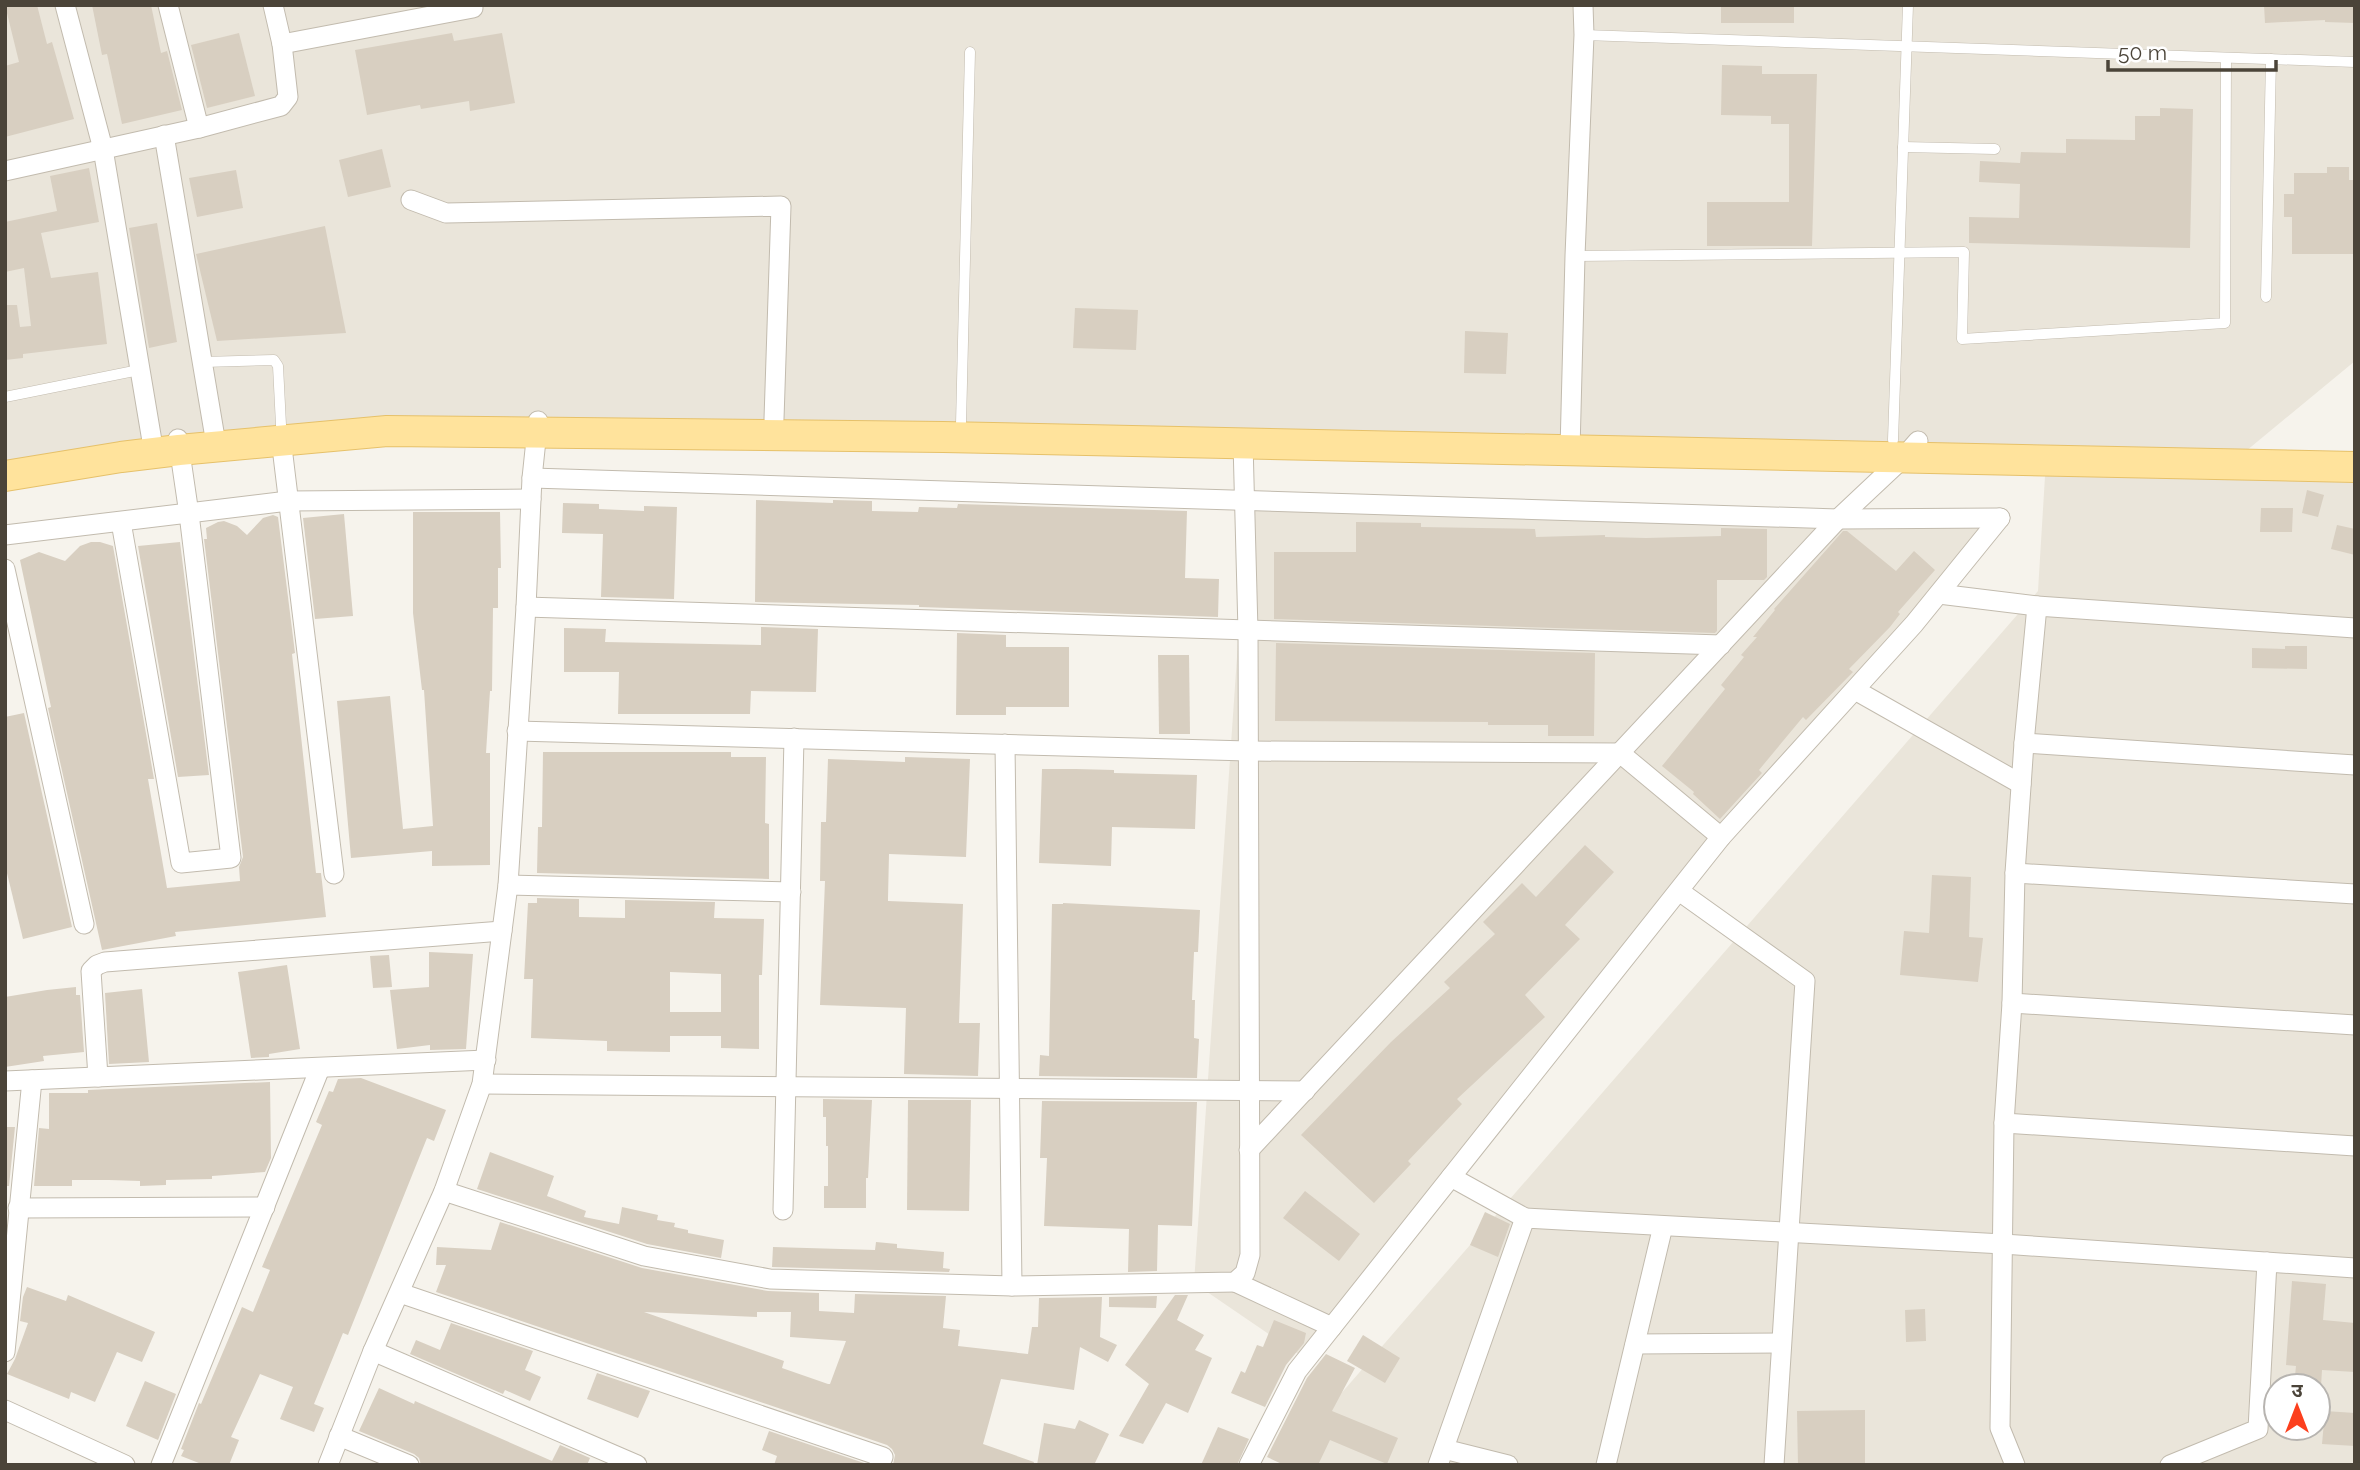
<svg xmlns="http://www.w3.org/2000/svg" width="2360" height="1470" font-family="Raleway,'Noto Sans Devanagari',sans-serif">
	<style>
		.residential { fill: #eae5da; fill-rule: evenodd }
		.building { fill: #d8cfc1; fill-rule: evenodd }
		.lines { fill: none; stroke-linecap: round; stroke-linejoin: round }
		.service-casing { stroke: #c2bbae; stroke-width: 11 }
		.minor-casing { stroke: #c2bbae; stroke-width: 21 }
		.primary-casing { stroke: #e6c16a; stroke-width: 32 }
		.service { stroke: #fff; stroke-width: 10 }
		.minor { stroke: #fff; stroke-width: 19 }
		.primary { stroke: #ffe39c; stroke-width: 30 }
	</style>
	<rect width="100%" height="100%" fill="#f6f3ec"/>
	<!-- residential -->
	<g class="residential">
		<path d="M5 5H2355V361L2246 451 384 416 387 430 5 491Z"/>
		<path d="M2046 460 2355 481V1465H1279L2038 591ZM2276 1386H2318V1428H2276Z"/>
		<path d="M1248 497 1998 518 1304 1358 1194 1283Z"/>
	</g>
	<!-- building -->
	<g class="building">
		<path d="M5 5H37L47 44 52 42 74 119 5 137V66L19 62Z"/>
		<path d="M92 5H151L161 53 167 51 182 110 122 124 107 54 102 55Z"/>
		<rect x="1721" y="5" width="73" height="18"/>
		<path d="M2264 5H2355V23L2325 22V20L2265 23Z"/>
		<path d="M239 33 255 96 207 108 191 45Z"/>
		<path d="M452 33 454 41 502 33 515 103 470 111 469 101 421 109 420 105 367 115 355 50Z"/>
		<path d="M1722 65 1762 66V74H1817L1812 246H1707V202H1789V124H1771V116L1721 115Z"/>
		<path d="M2160 108 2193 109 2190 248 1969 243V217L2019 218 2020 184 1979 182 1980 161 2020 163 2021 152 2066 153V139L2135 140V116H2160Z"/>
		<path d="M382 149 391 187 348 197 339 160Z"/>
		<path d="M2327 167H2349V180H2355V254H2292V217H2284V194H2294V173H2327Z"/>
		<path d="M89 168 99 222 41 233 51 278 98 272 107 344 23 354V358L5 360V305H17L20 327 31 326 24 268 5 272V222L57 211 50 176Z"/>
		<path d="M236 170 243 208 197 217 189 178Z"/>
		<path d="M157 223 177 342 149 348 129 228Z"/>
		<path d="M325 226 346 333 217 341 196 254Z"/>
		<path d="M1075 308 1138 310 1136 350 1073 348Z"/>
		<path d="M1465 331 1508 333 1506 374 1464 373Z"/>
		<path d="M2307 490 2324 495 2318 517 2302 513Z"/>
		<path d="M756 500 833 503V500L872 501V511L918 512 919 507 957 508 958 504 1187 511 1185 578 1219 579 1218 617 919 607V605L755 602Z"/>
		<path d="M563 503 599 504V509L644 511V506L677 507 674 599 601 597 603 534 562 533Z"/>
		<path d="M2261 508H2293L2292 532H2260Z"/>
		<path d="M413 512H500L501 568H498V608H493L492 691H490L486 753H490V865L432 866V851L351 858 337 701 390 696 403 829 433 826 424 690H422L413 613Z"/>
		<path d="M344 514 353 616 315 619 303 518Z"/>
		<path d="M273 515 278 517 295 653 292 654 316 873H321L326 917 175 932 176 936 102 950 48 708 51 707 20 560 39 552 65 561 80 546 91 542H100L113 546 154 779H148L167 888 240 881 239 867 243 857 204 539H207L206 528 218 522 224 521 237 526 247 535 263 518Z"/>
		<path d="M1356 522 1421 523V527L1535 529 1536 537 1605 535V537L1646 538 1721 536V528L1767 529V577L1764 580H1717V631L1715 633 1274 619V552H1356Z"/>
		<path d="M2337 525 2355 529V555L2331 549Z"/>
		<path d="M1843 531H1847L1896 571 1914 551 1935 570 1898 612 1900 614 1890 627 1849 669 1853 672 1806 720 1803 717 1759 770 1762 773 1720 819 1693 794 1694 792 1662 766 1725 689 1721 685 1744 657 1741 655 1757 637H1753L1775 610 1774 609Z"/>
		<path d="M180 542 209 775 178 777 138 546Z"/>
		<path d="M761 627 818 629 816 692 751 691 750 714H618L619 672H564V628L606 629 605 642 761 645Z"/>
		<path d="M957 633 1006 635V647H1069V707H1006V715H956Z"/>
		<path d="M1276 643 1595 653 1594 736H1548V725H1488V722L1275 721Z"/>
		<path d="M2285 646H2307V669L2252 668V648L2285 649Z"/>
		<path d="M1158 655H1189L1190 734H1159Z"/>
		<path d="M24 713 72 927 23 939 5 865V717Z"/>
		<path d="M543 752H731V757H766L765 823 769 824V879L537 873 538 827H542Z"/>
		<path d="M905 757 970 759 966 857 889 854 888 898V901L963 904 959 1023H980L978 1076 904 1074 906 1008 820 1005 825 881H820L821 822H826L828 759 905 762Z"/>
		<path d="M1042 769H1076L1114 770V773L1197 775 1195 829 1112 827 1111 866 1039 863Z"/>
		<path d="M1585 845 1614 872 1565 925 1580 939 1525 995 1545 1017 1457 1099 1462 1104 1408 1161 1411 1164 1374 1203 1301 1135 1391 1042 1450 988 1444 982 1495 934 1483 922 1522 883 1536 897Z"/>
		<path d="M1932 875 1971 877 1969 937 1983 938 1978 982 1900 975 1904 931 1929 933Z"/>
		<path d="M537 898 579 899V917L625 918V900L715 902 714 918 764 919 762 975H759V1049L721 1048V1036H670V1052L607 1051V1041L531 1038 533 979H524L528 903H537ZM670 972 721 974V1012H670Z"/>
		<path d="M1063 903 1200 910 1198 952H1194L1192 1000H1195L1194 1038 1199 1039 1197 1078 1039 1076 1040 1055 1049 1056 1052 904H1063Z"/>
		<path d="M429 952 473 954 466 1049 430 1050V1045L397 1049 390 990 429 987Z"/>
		<path d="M389 955 392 987 373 988 370 956Z"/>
		<path d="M287 965 300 1049 269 1054V1057L251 1058 238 972Z"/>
		<path d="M76 987V995H80L84 1052 43 1056 44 1061 5 1067V997L47 990Z"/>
		<path d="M142 989 149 1062 109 1064 105 993Z"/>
		<path d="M361 1078 446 1110 434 1141 427 1138 348 1335 343 1333 314 1404 324 1408 314 1432 280 1419 293 1387 260 1374 231 1437 239 1440 229 1465H204L181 1456 184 1450 181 1449 199 1403 201 1404 242 1307 253 1312 270 1270 262 1267 322 1125 316 1122 329 1091 333 1092 338 1079Z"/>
		<path d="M270 1082 271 1158 265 1172 212 1176V1179L166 1180V1185L140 1186V1181L109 1180H72V1186H34L39 1128 49 1129V1093H88V1090Z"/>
		<path d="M823 1099 872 1100 868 1178H866V1208H824V1186H828V1146H826V1117H823Z"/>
		<path d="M908 1100H971L969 1211 907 1210Z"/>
		<path d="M1042 1101 1197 1102 1192 1226 1158 1225 1157 1271 1128 1272 1129 1229 1044 1226 1047 1158H1040Z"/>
		<path d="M5 1127H15L9 1186H5Z"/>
		<path d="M490 1152 554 1176 547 1196 586 1211 584 1217 619 1224 622 1207 658 1215 657 1220 675 1223 674 1227 688 1230V1233L724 1240 721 1258 647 1244 477 1189Z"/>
		<path d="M1305 1191 1360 1234 1339 1261 1283 1218Z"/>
		<path d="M1485 1212 1510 1224 1498 1257 1470 1245Z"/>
		<path d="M500 1222 642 1268 768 1291 819 1293V1311L854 1313 855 1294 946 1296 943 1328 960 1330 958 1346 1028 1354 1032 1327H1038L1039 1298 1102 1297 1100 1337 1117 1345 1108 1362 1080 1347 1074 1390 1001 1379 983 1444 1034 1462 1033 1465H893L895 1455 892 1449 887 1445 436 1292 446 1265H436L437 1247 491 1250ZM644 1312 757 1317V1312H791L790 1337 846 1341 830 1384H828L782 1368 784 1361Z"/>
		<path d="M876 1242 897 1244V1248L944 1252 943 1268 950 1269 949 1272 772 1267 773 1247 875 1250Z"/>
		<path d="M2292 1281 2326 1284 2323 1320 2355 1323V1372L2322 1370 2321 1386H2294L2296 1366 2286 1365Z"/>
		<path d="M27 1287 66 1301 68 1295 155 1332 142 1362 117 1352 95 1402 71 1392 69 1399 7 1374 15 1359 28 1323 20 1321 23 1297Z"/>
		<path d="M1175 1295H1188L1177 1320 1204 1335 1195 1350 1212 1358 1188 1413 1166 1403 1143 1444 1119 1436 1149 1384 1125 1365Z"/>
		<path d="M1157 1296 1156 1308 1109 1307V1297Z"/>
		<path d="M1925 1309 1926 1341 1906 1342 1905 1310Z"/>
		<path d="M1274 1320 1306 1333 1304 1343 1286 1365 1265 1407 1231 1393 1241 1371 1245 1373 1257 1345 1263 1347Z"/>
		<path d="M451 1323 533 1351 525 1370 541 1377 530 1401 505 1390 503 1394 410 1354 416 1340 440 1350Z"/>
		<path d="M1363 1335 1400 1358 1385 1383 1347 1361Z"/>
		<path d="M1326 1354 1355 1368 1332 1411 1398 1438 1387 1464 1330 1440 1318 1465H1284L1267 1457 1307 1378Z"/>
		<path d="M597 1373 650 1391 638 1418 587 1399Z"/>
		<path d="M145 1381 176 1394 158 1440 126 1426Z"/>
		<path d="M379 1388 414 1404 415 1401 552 1461 560 1445 590 1458 587 1465H421L419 1458 414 1454 359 1431Z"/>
		<path d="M1865 1410V1465H1798L1797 1411Z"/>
		<path d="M2325 1411 2355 1413V1446L2322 1444Z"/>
		<path d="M1079 1420 1109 1434 1094 1465H1037L1044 1423 1075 1429Z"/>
		<path d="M1218 1427 1249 1439 1237 1465H1201Z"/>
		<path d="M769 1431 867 1464V1465H774L777 1456 762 1450Z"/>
	</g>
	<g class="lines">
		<defs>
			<g id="service">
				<path d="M1584 35 2355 62"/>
				<path d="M1903 147 1995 149"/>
				<path d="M1575 256 1964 252 1962 339 2225 323 2226 58"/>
				<path d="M2266 297 2271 59"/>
				<path d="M203 362 274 360 278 366 281 425"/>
				<path d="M5 397 139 370"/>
				<path d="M961 424 970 52"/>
				<path d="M1893 440 1908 5"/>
			</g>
			<g id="minor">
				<path d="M65 5 103 149 154 453"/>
				<path d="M168 5 199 128"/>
				<path d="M282 44 473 8"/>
				<path d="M164 135 214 432"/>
				<path d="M5 171 199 128 281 106 288 97 282 44 273 5"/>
				<path d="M411 200 446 213 781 206 774 419"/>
				<path d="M281 439 334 874"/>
				<path d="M1570 450 1575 256 1584 35 1583 5"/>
				<path d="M532 478 1838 519 2000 518"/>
				<path d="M121 522 181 863 231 858 189 514 178 439"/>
				<path d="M5 535 288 501 531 499"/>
				<path d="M5 569 84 924"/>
				<path d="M1939 594 2037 606"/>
				<path d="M526 607 1721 645"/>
				<path d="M1855 690 2021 784"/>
				<path d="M517 731 1248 751 1620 753 1721 837"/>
				<path d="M2024 743 2355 765"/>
				<path d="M1005 744 1012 1286"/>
				<path d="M2015 873 2355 894"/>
				<path d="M508 885 791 892"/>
				<path d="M1679 891 1805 981 1774 1465"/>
				<path d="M2012 1003 2355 1025"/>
				<path d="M98 1077 91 971 97 965 105 962 502 931"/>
				<path d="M5 1081 486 1060"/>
				<path d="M482 1084 1305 1091"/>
				<path d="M2004 1123 2355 1146"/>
				<path d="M1249 1150 1838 519 1904 457 1918 441"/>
				<path d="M1451 1177 1525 1218"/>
				<path d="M444 1191 644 1256 770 1279 1012 1286 1235 1282 1245 1273 1250 1255 1248 631 1243 443"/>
				<path d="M18 1208 265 1207"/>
				<path d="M783 1210 794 738"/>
				<path d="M1235 1282 1332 1327"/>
				<path d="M400 1293 883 1457 879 1465"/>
				<path d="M1635 1344 1780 1343"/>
				<path d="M373 1351 637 1465"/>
				<path d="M5 1352 32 1080"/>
				<path d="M5 1410 125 1465"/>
				<path d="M339 1436 409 1465"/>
				<path d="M1444 1449 1508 1465"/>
				<path d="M161 1465 320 1068"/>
				<path d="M328 1465 373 1351 444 1191 482 1084 508 885 526 607 532 478 538 421"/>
				<path d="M1249 1465 1297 1371 1721 837 1914 624 2000 518"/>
				<path d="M1438 1465 1525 1218 2003 1244 2355 1268"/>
				<path d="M1606 1465 1663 1226"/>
				<path d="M2015 1465 2000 1428 2004 1123 2012 1003 2015 873 2024 743 2037 606 2355 628"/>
				<path d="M2170 1465 2258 1429 2267 1262"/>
			</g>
			<path id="primary" d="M5 476 121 457 179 450 387 431 943 437 2355 467"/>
		</defs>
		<!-- service casing -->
		<use href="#service" class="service-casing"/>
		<!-- minor casing -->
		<use href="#minor" class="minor-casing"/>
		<!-- primary casing -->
		<use href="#primary" class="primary-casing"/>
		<!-- service -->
		<use href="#service" class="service"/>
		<!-- minor -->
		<use href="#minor" class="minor"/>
		<!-- primary -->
		<use href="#primary" class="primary"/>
	</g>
	<!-- border -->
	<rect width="2360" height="1470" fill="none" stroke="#4b4439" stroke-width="14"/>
	<!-- north arrow -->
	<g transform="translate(2297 1407)"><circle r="33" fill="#ffffff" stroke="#b7b4b0" stroke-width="2"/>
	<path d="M0-5L12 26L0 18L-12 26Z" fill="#fc3f1d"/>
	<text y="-10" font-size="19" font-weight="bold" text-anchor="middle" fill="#4b4439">उ</text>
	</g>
	<!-- scale -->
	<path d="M2108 60v10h168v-10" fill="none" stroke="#4b4439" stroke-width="3.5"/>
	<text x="2118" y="60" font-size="21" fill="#4b4439" stroke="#ffffff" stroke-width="5" paint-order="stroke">50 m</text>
</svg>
